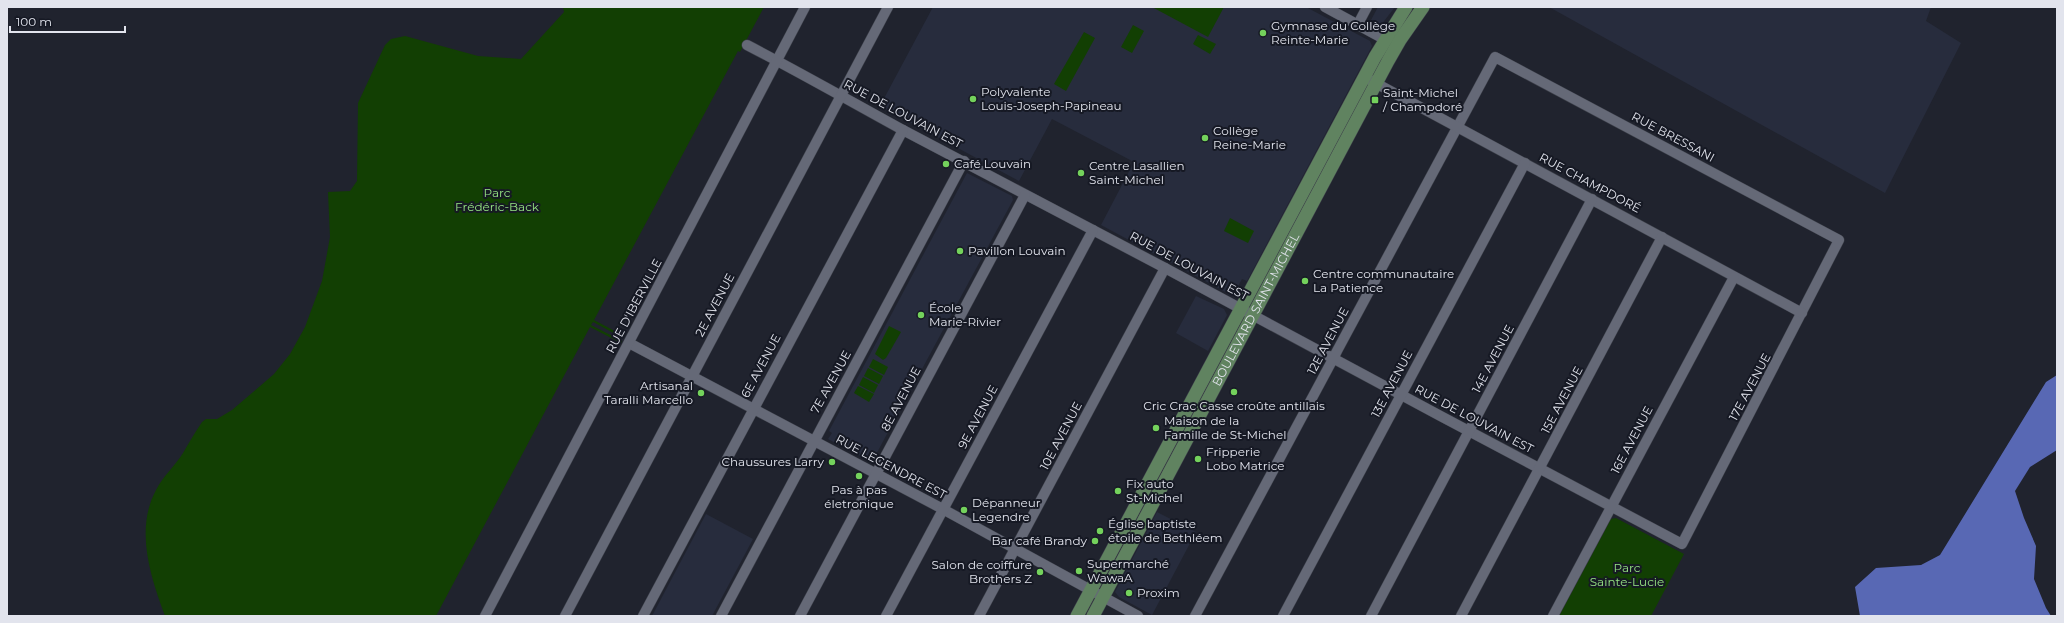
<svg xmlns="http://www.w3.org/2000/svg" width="2064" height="623" font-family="Montserrat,sans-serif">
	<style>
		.built { fill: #272c3d }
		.green { fill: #123f03 }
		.water { fill: #5868b4 }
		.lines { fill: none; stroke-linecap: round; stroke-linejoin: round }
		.minor-casing { stroke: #3d404a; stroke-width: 11 }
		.major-casing { stroke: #3d404a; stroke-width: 14 }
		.minor { stroke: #656977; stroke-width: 10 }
		.major { stroke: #608360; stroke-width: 13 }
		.poi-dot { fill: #74d25c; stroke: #161924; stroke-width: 1.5 }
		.labels { text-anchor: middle; stroke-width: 4; stroke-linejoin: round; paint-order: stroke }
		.poi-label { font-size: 12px; fill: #e2e4ed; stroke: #161924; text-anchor: start }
		.street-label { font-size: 12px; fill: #e2e4ed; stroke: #161924 }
		.park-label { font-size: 12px; fill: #96e483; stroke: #161924 }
	</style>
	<rect width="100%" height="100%" fill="#20232e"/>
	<!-- built -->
	<g class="built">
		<path d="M933 7H1306L1370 41 1372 46 1247 281 1242 279 1233 296 1101 225 1134 162 1052 119 1019 181 880 106Z"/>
		<path d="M1378 7H1395L1381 25 1371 20Z"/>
		<path d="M1549 7H1931L1926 21 1961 43 1885 193Z"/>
		<path d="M967 173 1012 196 1013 200 873 460 870 461 828 439 832 433 829 431Z"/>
		<path d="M1196 296 1224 309 1227 315 1208 351 1176 333Z"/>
		<path d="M1157 512 1196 532 1152 615 1119 597 1115 592Z"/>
		<path d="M706 514 753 539 712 616H652Z"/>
	</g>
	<!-- green -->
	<g class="green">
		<path d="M563 7H764L740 52 738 51 594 320 624 336 623 338 593 322 591 325 622 341 621 343 590 327 436 616H165C150 576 135 529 156 490 163 476 175 466 183 453 189 443 195 432 202 422L206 419H217L232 410 274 374 290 354 305 327 322 281 330 237 328 192 350 191 357 181 358 103 385 45 391 39 405 36 478 56 521 59 564 12Z"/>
		<path d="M1152 7H1224L1208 37Z"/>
		<path d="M1133 25 1144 31 1132 53 1121 47Z"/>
		<path d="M1084 32 1095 38 1066 91 1054 84Z"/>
		<path d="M1198 35 1216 44 1210 54 1193 44Z"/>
		<path d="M1230 218 1254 231 1248 243 1224 231Z"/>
		<path d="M889 326 901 332 886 358 883 360 875 354Z"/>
		<path d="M873 359 888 367 884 375 869 367Z"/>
		<path d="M868 368 883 376 879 384 864 376Z"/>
		<path d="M863 377 878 385 874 393 859 385Z"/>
		<path d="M858 386 874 394 869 402 854 393Z"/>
		<path d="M1616 518 1684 554 1651 616H1559L1611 519Z"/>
	</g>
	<!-- water -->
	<path class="water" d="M2057 375V450L2030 467 2015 491 2024 518 2036 546 2034 579 2046 608 2051 616H1860L1855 587 1876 568 1921 565 1940 555 2046 382Z"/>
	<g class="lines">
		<defs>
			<g id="minor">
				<path d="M1325 7 1384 39"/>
				<path d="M1358 24 1367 7"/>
				<path d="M747 45C799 72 850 101 901 129 989 176 1077 221 1165 268 1337 361 1509 453 1682 544L1839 240 1495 57 1337 351 1333 359 1195 616"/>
				<path d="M1370 80 1802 313"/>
				<path d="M629 343 939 507 1138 616"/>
				<path d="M485 616 805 7"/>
				<path d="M565 616 888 7"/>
				<path d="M643 616 903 130"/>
				<path d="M721 616 964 161"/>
				<path d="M800 616 1025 195"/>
				<path d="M886 616 1093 230"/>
				<path d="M979 616 1165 268"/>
				<path d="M1283 616 1525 163"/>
				<path d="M1371 616 1592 199"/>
				<path d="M1461 616 1662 237"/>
				<path d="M1553 616 1734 277"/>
			</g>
			<g id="major">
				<path d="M1077 616 1375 57 1406 7"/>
				<path id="s1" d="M1093 616 1388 61 1400 40 1423 7"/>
			</g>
		</defs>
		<!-- minor casing -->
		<use href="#minor" class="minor-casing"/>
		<!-- major casing -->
		<use href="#major" class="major-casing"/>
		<!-- minor -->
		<use href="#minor" class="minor"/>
		<!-- major -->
		<use href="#major" class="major"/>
	</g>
	<!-- markers -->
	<g class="poi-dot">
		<circle cx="1263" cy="33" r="4"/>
		<circle cx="973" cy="99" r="4"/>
		<rect x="1371" y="96" width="8" height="8" rx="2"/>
		<circle cx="1205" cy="138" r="4"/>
		<circle cx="946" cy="164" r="4"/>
		<circle cx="1081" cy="173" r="4"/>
		<circle cx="960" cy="251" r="4"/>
		<circle cx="1305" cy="281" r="4"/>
		<circle cx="921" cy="315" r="4"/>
		<circle cx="1234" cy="392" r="4"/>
		<circle cx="701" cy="393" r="4"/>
		<circle cx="1156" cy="428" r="4"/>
		<circle cx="1198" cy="459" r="4"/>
		<circle cx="832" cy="462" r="4"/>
		<circle cx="859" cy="476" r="4"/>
		<circle cx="1118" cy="491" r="4"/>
		<circle cx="964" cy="510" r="4"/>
		<circle cx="1100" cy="531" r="4"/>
		<circle cx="1095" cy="541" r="4"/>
		<circle cx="1079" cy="571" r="4"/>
		<circle cx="1040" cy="572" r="4"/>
		<circle cx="1129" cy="593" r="4"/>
	</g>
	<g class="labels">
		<!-- poi labels -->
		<g class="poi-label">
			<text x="1271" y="30">Gymnase du Collège<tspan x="1271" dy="14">Reinte-Marie</tspan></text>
			<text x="981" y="96">Polyvalente<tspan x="981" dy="14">Louis-Joseph-Papineau</tspan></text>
			<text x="1383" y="97">Saint-Michel<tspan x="1383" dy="14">/ Champdoré</tspan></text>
			<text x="1213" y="135">Collège<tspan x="1213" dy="14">Reine-Marie</tspan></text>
			<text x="954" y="168">Café Louvain</text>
			<text x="1089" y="170">Centre Lasallien<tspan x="1089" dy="14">Saint-Michel</tspan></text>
			<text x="968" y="255">Pavillon Louvain</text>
			<text x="1313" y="278">Centre communautaire<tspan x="1313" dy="14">La Patience</tspan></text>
			<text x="929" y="312">École<tspan x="929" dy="14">Marie-Rivier</tspan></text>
			<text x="693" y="390" text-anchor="end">Artisanal<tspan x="693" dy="14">Taralli Marcello</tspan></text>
			<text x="1234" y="410" text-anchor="middle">Cric Crac Casse croûte antillais</text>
			<text x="1164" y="425">Maison de la<tspan x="1164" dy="14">Famille de St-Michel</tspan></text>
			<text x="1206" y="456">Fripperie<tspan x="1206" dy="14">Lobo Matrice</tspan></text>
			<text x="824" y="466" text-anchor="end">Chaussures Larry</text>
			<text x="1126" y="488">Fix auto<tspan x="1126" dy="14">St-Michel</tspan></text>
			<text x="859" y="494" text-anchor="middle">Pas à pas<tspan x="859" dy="14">életronique</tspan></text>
			<text x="972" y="507">Dépanneur<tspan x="972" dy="14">Legendre</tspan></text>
			<text x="1108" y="528">Église baptiste<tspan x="1108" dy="14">étoile de Bethléem</tspan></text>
			<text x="1087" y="545" text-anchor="end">Bar café Brandy</text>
			<text x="1087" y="568">Supermarché<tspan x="1087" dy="14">WawaA</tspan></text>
			<text x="1032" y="569" text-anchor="end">Salon de coiffure<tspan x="1032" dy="14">Brothers Z</tspan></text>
			<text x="1137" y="597">Proxim</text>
		</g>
		<!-- street labels -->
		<g class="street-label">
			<text transform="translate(903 114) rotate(28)" y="4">RUE DE LOUVAIN EST</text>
			<text transform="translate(1673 137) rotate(28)" y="4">RUE BRESSANI</text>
			<text transform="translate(1590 183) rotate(28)" y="4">RUE CHAMPDORÉ</text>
			<text transform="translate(1189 266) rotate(28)" y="4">RUE DE LOUVAIN EST</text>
			<text transform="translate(715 305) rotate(-62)" y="4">2E AVENUE</text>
			<text transform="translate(634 306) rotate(-62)" y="4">RUE D'IBERVILLE</text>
			<text dy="4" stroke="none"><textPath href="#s1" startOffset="347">BOULEVARD SAINT-MICHEL</textPath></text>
			<text transform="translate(1328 341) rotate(-62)" y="4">12E AVENUE</text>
			<text transform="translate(1493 359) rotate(-62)" y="4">14E AVENUE</text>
			<text transform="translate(761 366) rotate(-62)" y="4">6E AVENUE</text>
			<text transform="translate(831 382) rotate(-61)" y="4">7E AVENUE</text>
			<text transform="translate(1392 384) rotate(-62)" y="4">13E AVENUE</text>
			<text transform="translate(1750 387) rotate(-62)" y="4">17E AVENUE</text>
			<text transform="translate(901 399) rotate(-62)" y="4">8E AVENUE</text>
			<text transform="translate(1562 400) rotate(-62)" y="4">15E AVENUE</text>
			<text transform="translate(978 417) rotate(-62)" y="4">9E AVENUE</text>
			<text transform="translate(1474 419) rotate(28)" y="4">RUE DE LOUVAIN EST</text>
			<text transform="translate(1061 436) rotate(-62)" y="4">10E AVENUE</text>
			<text transform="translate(1632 440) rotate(-62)" y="4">16E AVENUE</text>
			<text transform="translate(891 467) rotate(28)" y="4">RUE LEGENDRE EST</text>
		</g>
		<!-- park labels -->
		<g class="park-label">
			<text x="497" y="197">Parc<tspan x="497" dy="14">Frédéric-Back</tspan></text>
			<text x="1627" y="572">Parc<tspan x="1627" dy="14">Sainte-Lucie</tspan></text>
		</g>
	</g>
	<!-- border -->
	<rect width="2064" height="623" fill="none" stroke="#e2e4ed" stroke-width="16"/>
	<!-- scale -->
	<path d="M10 26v6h115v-6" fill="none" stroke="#e2e4ed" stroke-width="2"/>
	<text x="16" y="26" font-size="12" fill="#e2e4ed" stroke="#161924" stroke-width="3" paint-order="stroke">100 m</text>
</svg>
